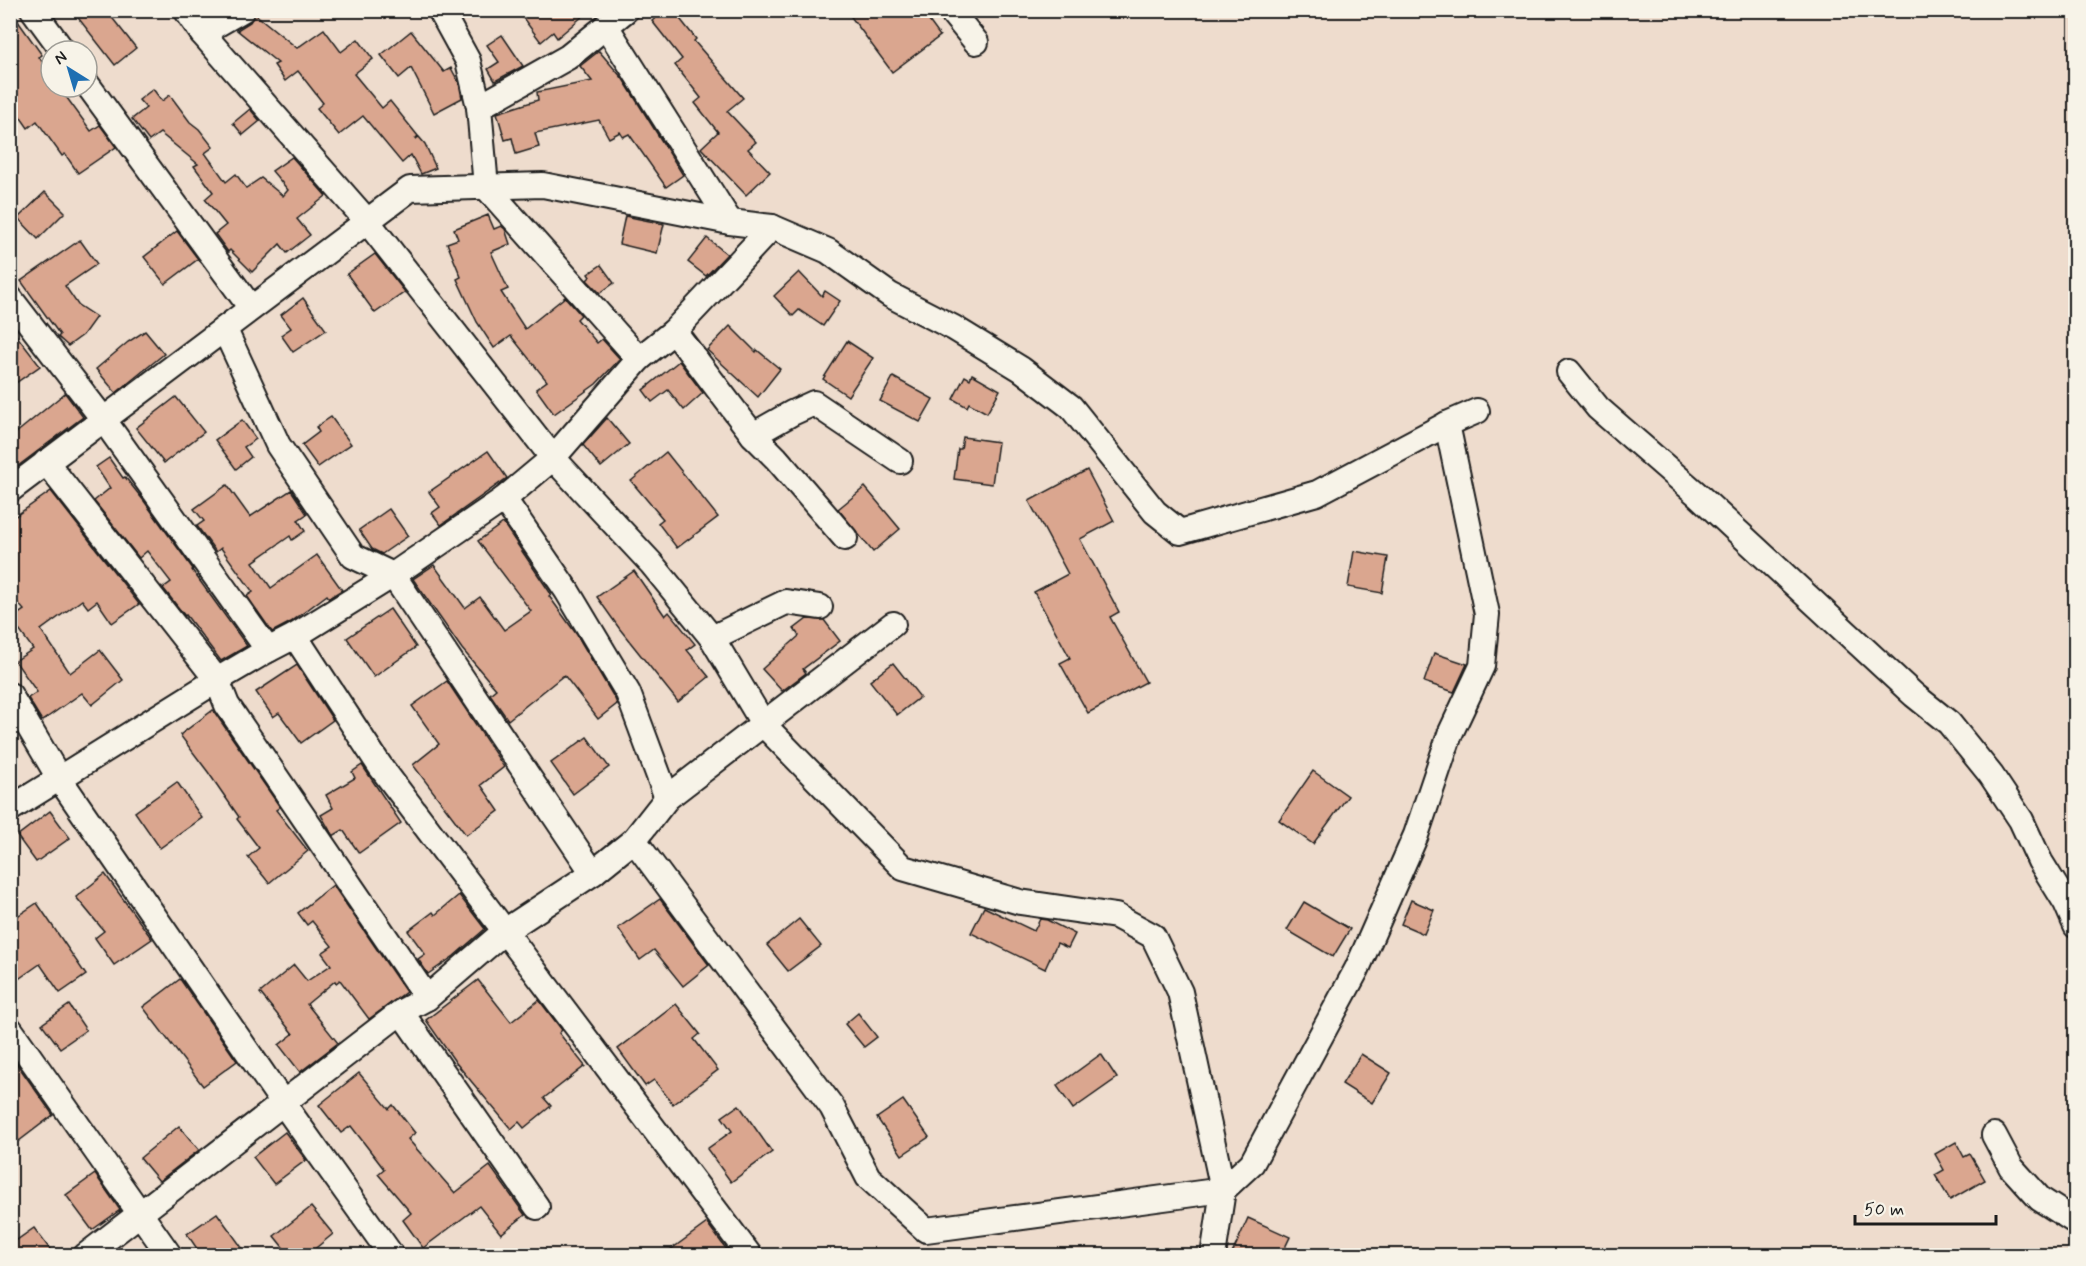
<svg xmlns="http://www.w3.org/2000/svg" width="2086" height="1266" font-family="Mynerve,sans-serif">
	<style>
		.building { fill: #daa68f; stroke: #1c1c1c; stroke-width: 1.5 }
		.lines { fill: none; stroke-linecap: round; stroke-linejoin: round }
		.minor-casing { stroke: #1c1c1c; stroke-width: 28 }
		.minor { stroke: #f7f3e8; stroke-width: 24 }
	</style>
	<rect width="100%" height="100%" fill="#eedccd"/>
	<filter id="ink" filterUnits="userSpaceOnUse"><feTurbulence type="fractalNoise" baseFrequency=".0167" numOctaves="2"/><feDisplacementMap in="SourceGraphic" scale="12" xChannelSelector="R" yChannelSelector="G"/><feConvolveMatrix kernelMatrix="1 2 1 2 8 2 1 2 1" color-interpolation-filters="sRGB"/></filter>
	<g filter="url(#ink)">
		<!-- building -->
		<g class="building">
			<path d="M10 10 42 55 39 57 51 75V87H59L91 131 100 125 116 147 78 173 65 154 62 156 37 121 28 128 10 102Z"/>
			<path d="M72 10H106L136 48 115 65Z"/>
			<path d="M517 10H590L557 38 553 32 541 42Z"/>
			<path d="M665 10H673L696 39 694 41 743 98 727 111 756 142 748 149 770 172 746 195 701 148 718 132 695 103 701 98 675 65 682 59 652 21Z"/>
			<path d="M846 10H921L940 36 892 72Z"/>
			<path d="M255 14 297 48 324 29 341 52 358 39 373 59 354 74 382 108 390 101 418 136 415 139 419 137 425 144 436 168 421 174 411 155 402 163 363 116 339 135 317 108 323 103 298 71 285 81 274 65 278 63 237 30 250 22Z"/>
			<path d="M411 31 444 72 451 68 459 83 462 98 434 113 411 68 399 78 381 55Z"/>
			<path d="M502 35 523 66 495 81 488 69 499 62 487 45Z"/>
			<path d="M599 51 623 79 683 175 666 187 629 134 623 137 620 132 609 138 599 120 535 133 539 147 516 154 512 138 505 140 497 113 538 100 537 92 592 81 580 66Z"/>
			<path d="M153 89 162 101 170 95 190 122 199 129 213 147 205 153 226 182 236 174 246 188 261 178 283 196 288 190 272 171 292 157 326 196 297 219 310 235 287 253 280 244 252 272 230 250 228 252 215 234 226 225 205 199 213 192 194 166 198 164 160 133 149 141 132 119 146 108 139 100Z"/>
			<path d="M250 109 260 121 243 135 233 123Z"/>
			<path d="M45 192 65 212 38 239 18 218Z"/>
			<path d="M488 215 494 229 501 226 505 229 510 244 491 252 508 289 501 292 525 329 565 297 581 315 577 319 597 343 602 339 620 359 596 384 554 414 536 389 547 381 511 336 494 348 477 322 457 279 461 277 447 243 458 239 454 229Z"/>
			<path d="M625 216 664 224 657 253 619 244Z"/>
			<path d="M177 231 198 259 165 284 144 257Z"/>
			<path d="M707 238 727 254 706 276 688 262Z"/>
			<path d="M80 240 97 264 65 286 78 305 96 317 83 335 68 346 58 337 60 335 21 281Z"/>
			<path d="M375 254 405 292 375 313 347 274Z"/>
			<path d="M601 265 614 283 600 293 587 280 590 277 588 274Z"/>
			<path d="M799 272 822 296 825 291 840 301 823 326 799 310 793 316 774 296Z"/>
			<path d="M303 298 326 330 293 352 281 335 291 328 281 315Z"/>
			<path d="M730 326 756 352 757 350 780 369 758 397 707 350Z"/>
			<path d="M10 327 40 366 10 387Z"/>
			<path d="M145 331 164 354 116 393 96 369 128 342Z"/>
			<path d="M847 341 873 358 848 396 823 379Z"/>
			<path d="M679 361 703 393 684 410 668 390 652 402 643 390Z"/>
			<path d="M972 374 1000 390 987 413 969 403 967 407 953 399 965 376 970 379Z"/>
			<path d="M893 377 933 399 920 422 880 401Z"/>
			<path d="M65 393 83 417 14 469 10 464V438Z"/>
			<path d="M176 397 204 432 164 463 136 428Z"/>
			<path d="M331 417 351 444 318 467 302 445 319 432 316 427Z"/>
			<path d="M607 418 629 444 601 467 583 445Z"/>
			<path d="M242 420 256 439 244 447 251 457 236 469 215 440Z"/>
			<path d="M963 437 998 442 992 484 954 479 958 449H961Z"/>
			<path d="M488 451 507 478 441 525 432 513 440 507 429 492Z"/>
			<path d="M666 452 718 517 677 548 658 523 663 519 631 481Z"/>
			<path d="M109 458 123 478 125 477 144 501 193 569 192 570 247 646 221 661 186 615 185 616 163 588 171 582 147 551 139 558 94 501 110 488 96 467Z"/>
			<path d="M1087 470 1114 521 1080 539 1119 612 1110 617 1146 682 1088 713 1060 663 1070 658 1034 592 1068 574 1029 501Z"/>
			<path d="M227 485 250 517 291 490 307 514 298 520 305 531 292 540 290 536 253 562 271 588 317 555 342 590 329 598 327 595 291 622 272 632 247 596 253 592 221 548 216 552 197 526 204 521 194 509Z"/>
			<path d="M865 487 900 529 873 552 838 509Z"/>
			<path d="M51 491 139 604 112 623 97 601 88 608 82 600 41 630 70 673 100 650 123 680 92 705 82 693 42 721 28 698 37 692 15 661 33 649 11 619 24 610 10 594V520Z"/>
			<path d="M389 509 408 536 382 554 372 549 359 530Z"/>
			<path d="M503 523 551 594 549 596 577 635 615 699 617 704 598 719 564 675 508 720 490 694 496 689 462 649 413 579 434 565 465 608 480 597 504 630 531 611 478 541Z"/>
			<path d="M1354 551 1388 557 1382 593 1348 587Z"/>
			<path d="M634 571 665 616 669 612 695 644 687 650 709 677 678 702 619 628 597 597Z"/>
			<path d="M390 609 416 647 374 677 347 638Z"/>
			<path d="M807 619 824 620 840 641 803 669 806 673 782 691 762 669 799 636 794 629Z"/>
			<path d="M1434 653 1467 664 1454 692 1424 682Z"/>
			<path d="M893 663 920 697 897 715 870 681Z"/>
			<path d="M297 665 333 720 301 743 279 713 273 717 256 692Z"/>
			<path d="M447 681 504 767 481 785 499 811 466 835 413 765 439 744 412 706Z"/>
			<path d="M213 710 280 807 276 810 308 851 269 883 248 857 259 848 237 819 239 817 208 772 180 735Z"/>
			<path d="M587 737 609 767 573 794 551 763Z"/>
			<path d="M362 765 401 823 359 853 343 830 333 836 321 815 333 808 326 795 355 778 352 772Z"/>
			<path d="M1313 771 1348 796 1313 844 1279 820Z"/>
			<path d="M177 782 202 818 160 848 135 812Z"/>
			<path d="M50 811 70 838 36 862 17 836Z"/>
			<path d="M105 874 152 939 114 965 95 938 104 931 76 897Z"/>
			<path d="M333 885 406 992 369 1019 340 980 336 983 335 981 307 1004 338 1043 300 1072 279 1045 293 1034 260 993 294 965 307 981 331 965 322 953 332 946 312 921 307 925 298 913Z"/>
			<path d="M459 895 485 929 454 956 428 974 418 959 425 954 408 931 433 912 435 915Z"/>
			<path d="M660 899 709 965 683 986 654 950 640 960 618 928Z"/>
			<path d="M1411 900 1434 910 1424 934 1401 924Z"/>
			<path d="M1304 902 1350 929 1333 957 1287 930Z"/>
			<path d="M37 903 86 975 60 993 40 964 17 980 10 971V921Z"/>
			<path d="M984 907 1034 931 1040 919 1047 920 1075 934 1068 948 1057 943 1045 969 971 933Z"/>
			<path d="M799 919 821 946 788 971 767 945Z"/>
			<path d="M180 979 237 1061 203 1086 143 1007Z"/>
			<path d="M478 980 511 1022 539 1000 562 1030 559 1033 585 1066 544 1098 551 1106 524 1128 519 1122 511 1129 456 1063 426 1020Z"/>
			<path d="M676 1004 700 1034 694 1039 718 1070 673 1104 654 1080 645 1086 618 1049Z"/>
			<path d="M69 1005 86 1030 60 1048 42 1024Z"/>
			<path d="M858 1013 877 1037 864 1047 845 1024Z"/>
			<path d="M10 1054 53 1115 19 1141 10 1131Z"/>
			<path d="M1101 1054 1117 1078 1073 1109 1057 1086Z"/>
			<path d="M1361 1054 1391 1073 1372 1103 1342 1084Z"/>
			<path d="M359 1073 389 1109 393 1105 415 1133 408 1139 455 1193 490 1166 525 1215 501 1234 479 1206 423 1248 403 1220 411 1213 378 1174 384 1169 351 1126 341 1133 319 1105Z"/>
			<path d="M903 1100 929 1137 902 1155 877 1118Z"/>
			<path d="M739 1105 772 1152 731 1182 707 1149 732 1131 722 1117Z"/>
			<path d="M179 1126 199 1150 159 1181 140 1158Z"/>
			<path d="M285 1132 306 1160 274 1184 253 1157Z"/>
			<path d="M1956 1142 1964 1157 1970 1154 1985 1180 1950 1200 1935 1175 1944 1170 1935 1154Z"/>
			<path d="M95 1174 120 1210 92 1230 66 1195Z"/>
			<path d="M311 1207 333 1234 306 1256H290L274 1236Z"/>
			<path d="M217 1213 243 1249 234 1256H202L187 1234Z"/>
			<path d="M1248 1218 1290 1237 1281 1256H1231Z"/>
			<path d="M707 1223 727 1250 719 1256H662Z"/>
			<path d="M34 1228 55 1256H10V1245Z"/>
		</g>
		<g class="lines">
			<defs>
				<g id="minor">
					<path d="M33 10 63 51"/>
					<path d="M186 10 202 33 367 221 553 458 651 563 712 638 764 725 903 868 1020 902 1116 916 1153 936 1180 992 1223 1190 1213 1256"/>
					<path d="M440 10 468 61 479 107 486 187 639 359"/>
					<path d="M950 10 976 42"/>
					<path d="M606 26 730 222"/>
					<path d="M202 33 242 10"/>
					<path d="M87 84 251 308"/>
					<path d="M479 107 568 57 626 10"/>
					<path d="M10 298 103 419 268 650"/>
					<path d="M225 330 278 445 353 556 393 575 593 873"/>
					<path d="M674 331 753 435 792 413 814 403 900 461"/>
					<path d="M1569 372 1598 408 1698 495 1914 695 1949 723 1991 775 2021 820 2040 861 2066 903 2076 926"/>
					<path d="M753 435 776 458 845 538"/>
					<path d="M46 462 217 680 227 705 427 998"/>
					<path d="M10 490 410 189 543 185 730 222 772 227 828 251 890 295 954 328 1021 369 1071 407 1155 512 1180 532 1317 493 1447 424 1477 411"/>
					<path d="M504 499 567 591 628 693 667 798"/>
					<path d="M295 636 380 766 750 1256"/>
					<path d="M712 638 786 602 820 607"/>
					<path d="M10 695 59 778 283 1103 392 1256"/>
					<path d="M10 809 217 680 268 650 295 636 393 575 504 499 553 458 639 359 674 331 772 227"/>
					<path d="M634 840 832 1107 868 1177 926 1230 1223 1190 1252 1163 1357 969 1416 835 1450 734 1482 666 1487 614 1447 424"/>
					<path d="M401 1012 537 1207"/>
					<path d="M10 1029 170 1256"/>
					<path d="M1994 1135 2011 1167 2040 1199 2076 1222"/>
					<path d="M85 1256 401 1012 427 998 505 931 593 873 634 840 667 798 893 624"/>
				</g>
			</defs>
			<!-- minor casing -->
			<use href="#minor" class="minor-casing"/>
			<!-- minor -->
			<use href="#minor" class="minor"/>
		</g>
	</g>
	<!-- margin -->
	<rect width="2086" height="1266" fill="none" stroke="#f7f3e8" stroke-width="36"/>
	<rect x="18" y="18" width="2050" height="1230" fill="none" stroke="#1c1c1c" stroke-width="2" filter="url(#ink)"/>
	<!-- north arrow -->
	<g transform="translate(69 69) rotate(323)"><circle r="28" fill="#f7f3e8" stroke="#9f9d96" stroke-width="1.5"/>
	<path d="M0-4.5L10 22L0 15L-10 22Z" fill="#1f6fb2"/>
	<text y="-9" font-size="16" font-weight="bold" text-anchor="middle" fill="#1c1c1c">N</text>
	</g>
	<!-- scale -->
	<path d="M1855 1215v9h141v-9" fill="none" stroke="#1c1c1c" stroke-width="3"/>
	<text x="1864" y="1215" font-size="18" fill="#1c1c1c" stroke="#f7f3e8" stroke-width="4.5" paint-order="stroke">50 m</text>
</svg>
